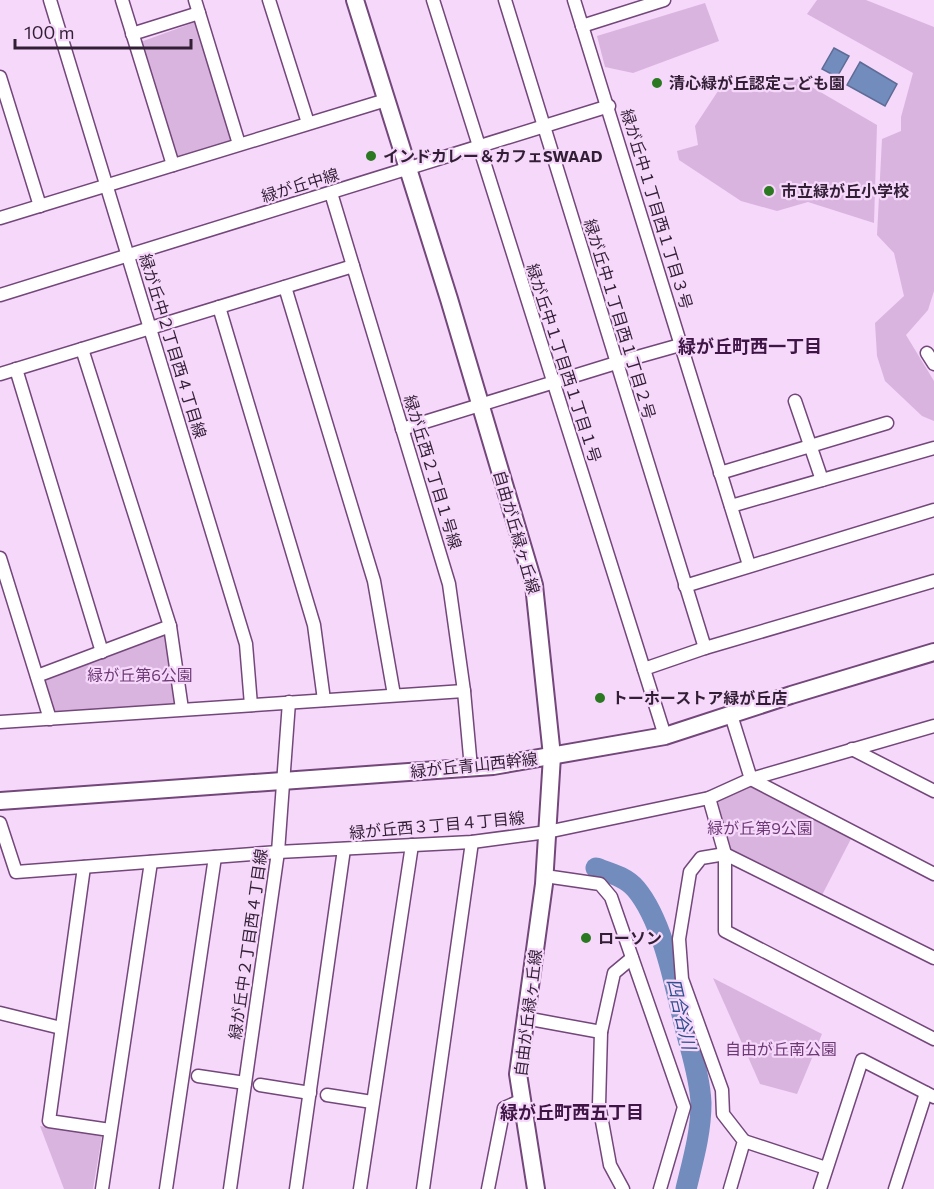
<svg xmlns="http://www.w3.org/2000/svg" width="934" height="1189" font-family="Commissioner,'Noto Sans JP',sans-serif">
	<style>
		.green { fill: #d9b4df }
		.water { fill: #718cbd; stroke: #5e6b94; stroke-width: 1.5 }
		.lines { fill: none; stroke-linecap: round; stroke-linejoin: round }
		.river { stroke: #718cbd; stroke-width: 21 }
		.street-casing { stroke: #73477a; stroke-width: 15 }
		.secondary-casing { stroke: #73477a; stroke-width: 20 }
		.street { stroke: #fff; stroke-width: 12 }
		.secondary { stroke: #fff; stroke-width: 16 }
		.poi-dot { fill: #2a7921; stroke: #f6d8fb; stroke-width: 2 }
		.labels { text-anchor: middle; stroke-width: 4.5; stroke-linejoin: round; paint-order: stroke }
		.poi-label { font-size: 16px; font-weight: bold; fill: #321f35; stroke: #f6d8fb; text-anchor: start }
		.street-label { font-size: 16px; fill: #321f35; stroke: #f6d8fb }
		.park-label { font-size: 16px; fill: #6d3a75; stroke: #f6d8fb }
		.neighbourhood-label { font-size: 18px; font-weight: bold; fill: #3e1545; stroke: #f6d8fb }
		.water-label { font-size: 18px; font-style: italic; fill: #2f508f; stroke: #f6d8fb }
	</style>
	<rect width="100%" height="100%" fill="#f6d8fb"/>
	<!-- green -->
	<g class="green">
		<path d="M817 0H866L934 27V291L928 310 906 335 934 381V421L922 416 885 381 877 356 875 323 904 296 894 253 877 235 882 139 901 131V117L913 73 807 14Z"/>
		<path d="M705 3 719 41 633 73 605 67 597 36Z"/>
		<path d="M201 20 239 144 173 165 135 44Z"/>
		<path d="M798 79 877 125 874 223 808 202 777 211 741 201 679 160 677 151 698 145 695 126 718 91Z"/>
		<path d="M160 633 167 635 177 701 174 705 57 714 53 711 42 681 44 676Z"/>
		<path d="M751 779 854 833 819 901 725 854 709 798Z"/>
		<path d="M713 978 822 1034 797 1094 760 1084Z"/>
		<path d="M40 1126 102 1136 93 1189H64Z"/>
	</g>
	<!-- water -->
	<g class="water">
		<path d="M834 48 849 56 837 77 822 69Z"/>
		<path d="M860 62 897 84 885 106 847 85Z"/>
	</g>
	<g class="lines">
		<!-- river -->
		<path class="river" d="M596 868C610 873 626 877 636 889 663 921 675 986 685 1027 691 1051 700 1078 701 1103 701 1133 693 1160 686 1189"/>
		<defs>
			<g id="street">
				<path d="M50 0 246 644 251 705"/>
				<path d="M122 0 173 165"/>
				<path d="M195 0 239 144"/>
				<path d="M269 0 308 123"/>
				<path d="M433 0 665 736"/>
				<path d="M505 0 705 648"/>
				<path d="M574 0C633 188 690 377 749 565"/>
				<path d="M582 26 664 0"/>
				<path d="M132 34 199 13"/>
				<path d="M0 77 40 206"/>
				<path d="M331 193 449 584 464 691 471 768"/>
				<path d="M0 218 386 100"/>
				<path d="M285 287 374 581 394 695"/>
				<path d="M0 295 609 106"/>
				<path d="M219 307 314 625 324 700"/>
				<path d="M82 349 170 626 182 709"/>
				<path d="M927 353 934 364"/>
				<path d="M16 369 102 652"/>
				<path d="M0 374 353 266"/>
				<path d="M795 401 822 480"/>
				<path d="M402 429 616 363 680 345"/>
				<path d="M720 473 887 423"/>
				<path d="M731 506 934 448"/>
				<path d="M0 558 50 719"/>
				<path d="M685 586 934 510"/>
				<path d="M644 669 705 648 934 581"/>
				<path d="M37 676 170 626"/>
				<path d="M731 715 751 779 934 874"/>
				<path d="M0 722 464 691"/>
				<path d="M852 749 934 791"/>
				<path d="M709 798 725 854V931L934 1039"/>
				<path d="M0 823 16 872 278 852 472 842 547 832 709 798 751 779 934 726"/>
				<path d="M84 867 49 1121 110 1130"/>
				<path d="M545 876 600 884 611 897 684 1107 660 1189"/>
				<path d="M0 1013 61 1028"/>
				<path d="M525 1018 601 1032"/>
				<path d="M198 1076 245 1083"/>
				<path d="M260 1085 310 1093"/>
				<path d="M327 1095 372 1102"/>
				<path d="M744 1141 826 1168"/>
				<path d="M102 1189 151 862"/>
				<path d="M166 1189 215 857"/>
				<path d="M230 1189 278 852 289 702"/>
				<path d="M296 1189 344 849"/>
				<path d="M360 1189 412 845"/>
				<path d="M423 1189 472 842"/>
				<path d="M488 1189 504 1108 522 1100"/>
				<path d="M623 1189 610 1165 599 1105 601 1032 614 973 632 958"/>
				<path d="M730 1189 744 1141 723 1114 722 1090 682 979 679 939 690 872 701 858 725 854 934 958"/>
				<path d="M820 1189 862 1060 934 1097"/>
				<path d="M895 1189 926 1093"/>
			</g>
			<g id="secondary">
				<path d="M355 0 449 299 534 585 552 756 544 884 518 1074 536 1189"/>
				<path d="M0 801 493 766 665 736 791 695 934 652"/>
			</g>
		</defs>
		<!-- street casing -->
		<use href="#street" class="street-casing"/>
		<!-- secondary casing -->
		<use href="#secondary" class="secondary-casing"/>
		<!-- street -->
		<use href="#street" class="street"/>
		<!-- secondary -->
		<use href="#secondary" class="secondary"/>
	</g>
	<!-- markers -->
	<g class="poi-dot">
		<circle cx="657" cy="83" r="6"/>
		<circle cx="371" cy="156" r="6"/>
		<circle cx="769" cy="191" r="6"/>
		<circle cx="600" cy="698" r="6"/>
		<circle cx="586" cy="938" r="6"/>
	</g>
	<g class="labels">
		<!-- poi labels -->
		<g class="poi-label">
			<text x="669" y="89">清心緑が丘認定こども園</text>
			<text x="383" y="162">インドカレー＆カフェSWAAD</text>
			<text x="781" y="197">市立緑が丘小学校</text>
			<text x="612" y="704">トーホーストア緑が丘店</text>
			<text x="598" y="944">ローソン</text>
		</g>
		<!-- street labels -->
		<g class="street-label">
			<text transform="translate(300 185) rotate(-17)" y="6">緑が丘中線</text>
			<text transform="translate(657 209) rotate(73)" y="6">緑が丘中１丁目西１丁目３号</text>
			<text transform="translate(620 319) rotate(73)" y="6">緑が丘中１丁目西１丁目２号</text>
			<text transform="translate(173 346) rotate(73)" y="6">緑が丘中２丁目西４丁目線</text>
			<text transform="translate(564 363) rotate(72)" y="6">緑が丘中１丁目西１丁目１号</text>
			<text transform="translate(433 472) rotate(73)" y="6">緑が丘西２丁目１号線</text>
			<text transform="translate(517 532) rotate(74)" y="6">自由が丘緑ヶ丘線</text>
			<text transform="translate(474 765) rotate(-6)" y="6">緑が丘青山西幹線</text>
			<text transform="translate(437 825) rotate(-5)" y="6">緑が丘西３丁目４丁目線</text>
			<text transform="translate(248 944) rotate(-82)" y="6">緑が丘中２丁目西４丁目線</text>
			<text transform="translate(528 1013) rotate(-83)" y="6">自由が丘緑ヶ丘線</text>
		</g>
		<!-- park labels -->
		<g class="park-label">
			<text x="140" y="681">緑が丘第6公園</text>
			<text x="760" y="834">緑が丘第9公園</text>
			<text x="781" y="1055">自由が丘南公園</text>
		</g>
		<!-- neighbourhood labels -->
		<g class="neighbourhood-label">
			<text x="750" y="353">緑が丘町西一丁目</text>
			<text x="572" y="1119">緑が丘町西五丁目</text>
		</g>
		<!-- water labels -->
		<g class="water-label">
			<text transform="translate(681 1014) rotate(77)" y="6">四合谷川</text>
		</g>
	</g>
	<!-- scale -->
	<path d="M15 39v9h176v-9" fill="none" stroke="#321f35" stroke-width="3"/>
	<text x="24" y="39" font-size="18" fill="#321f35" stroke="#f6d8fb" stroke-width="4.5" paint-order="stroke">100 m</text>
</svg>
